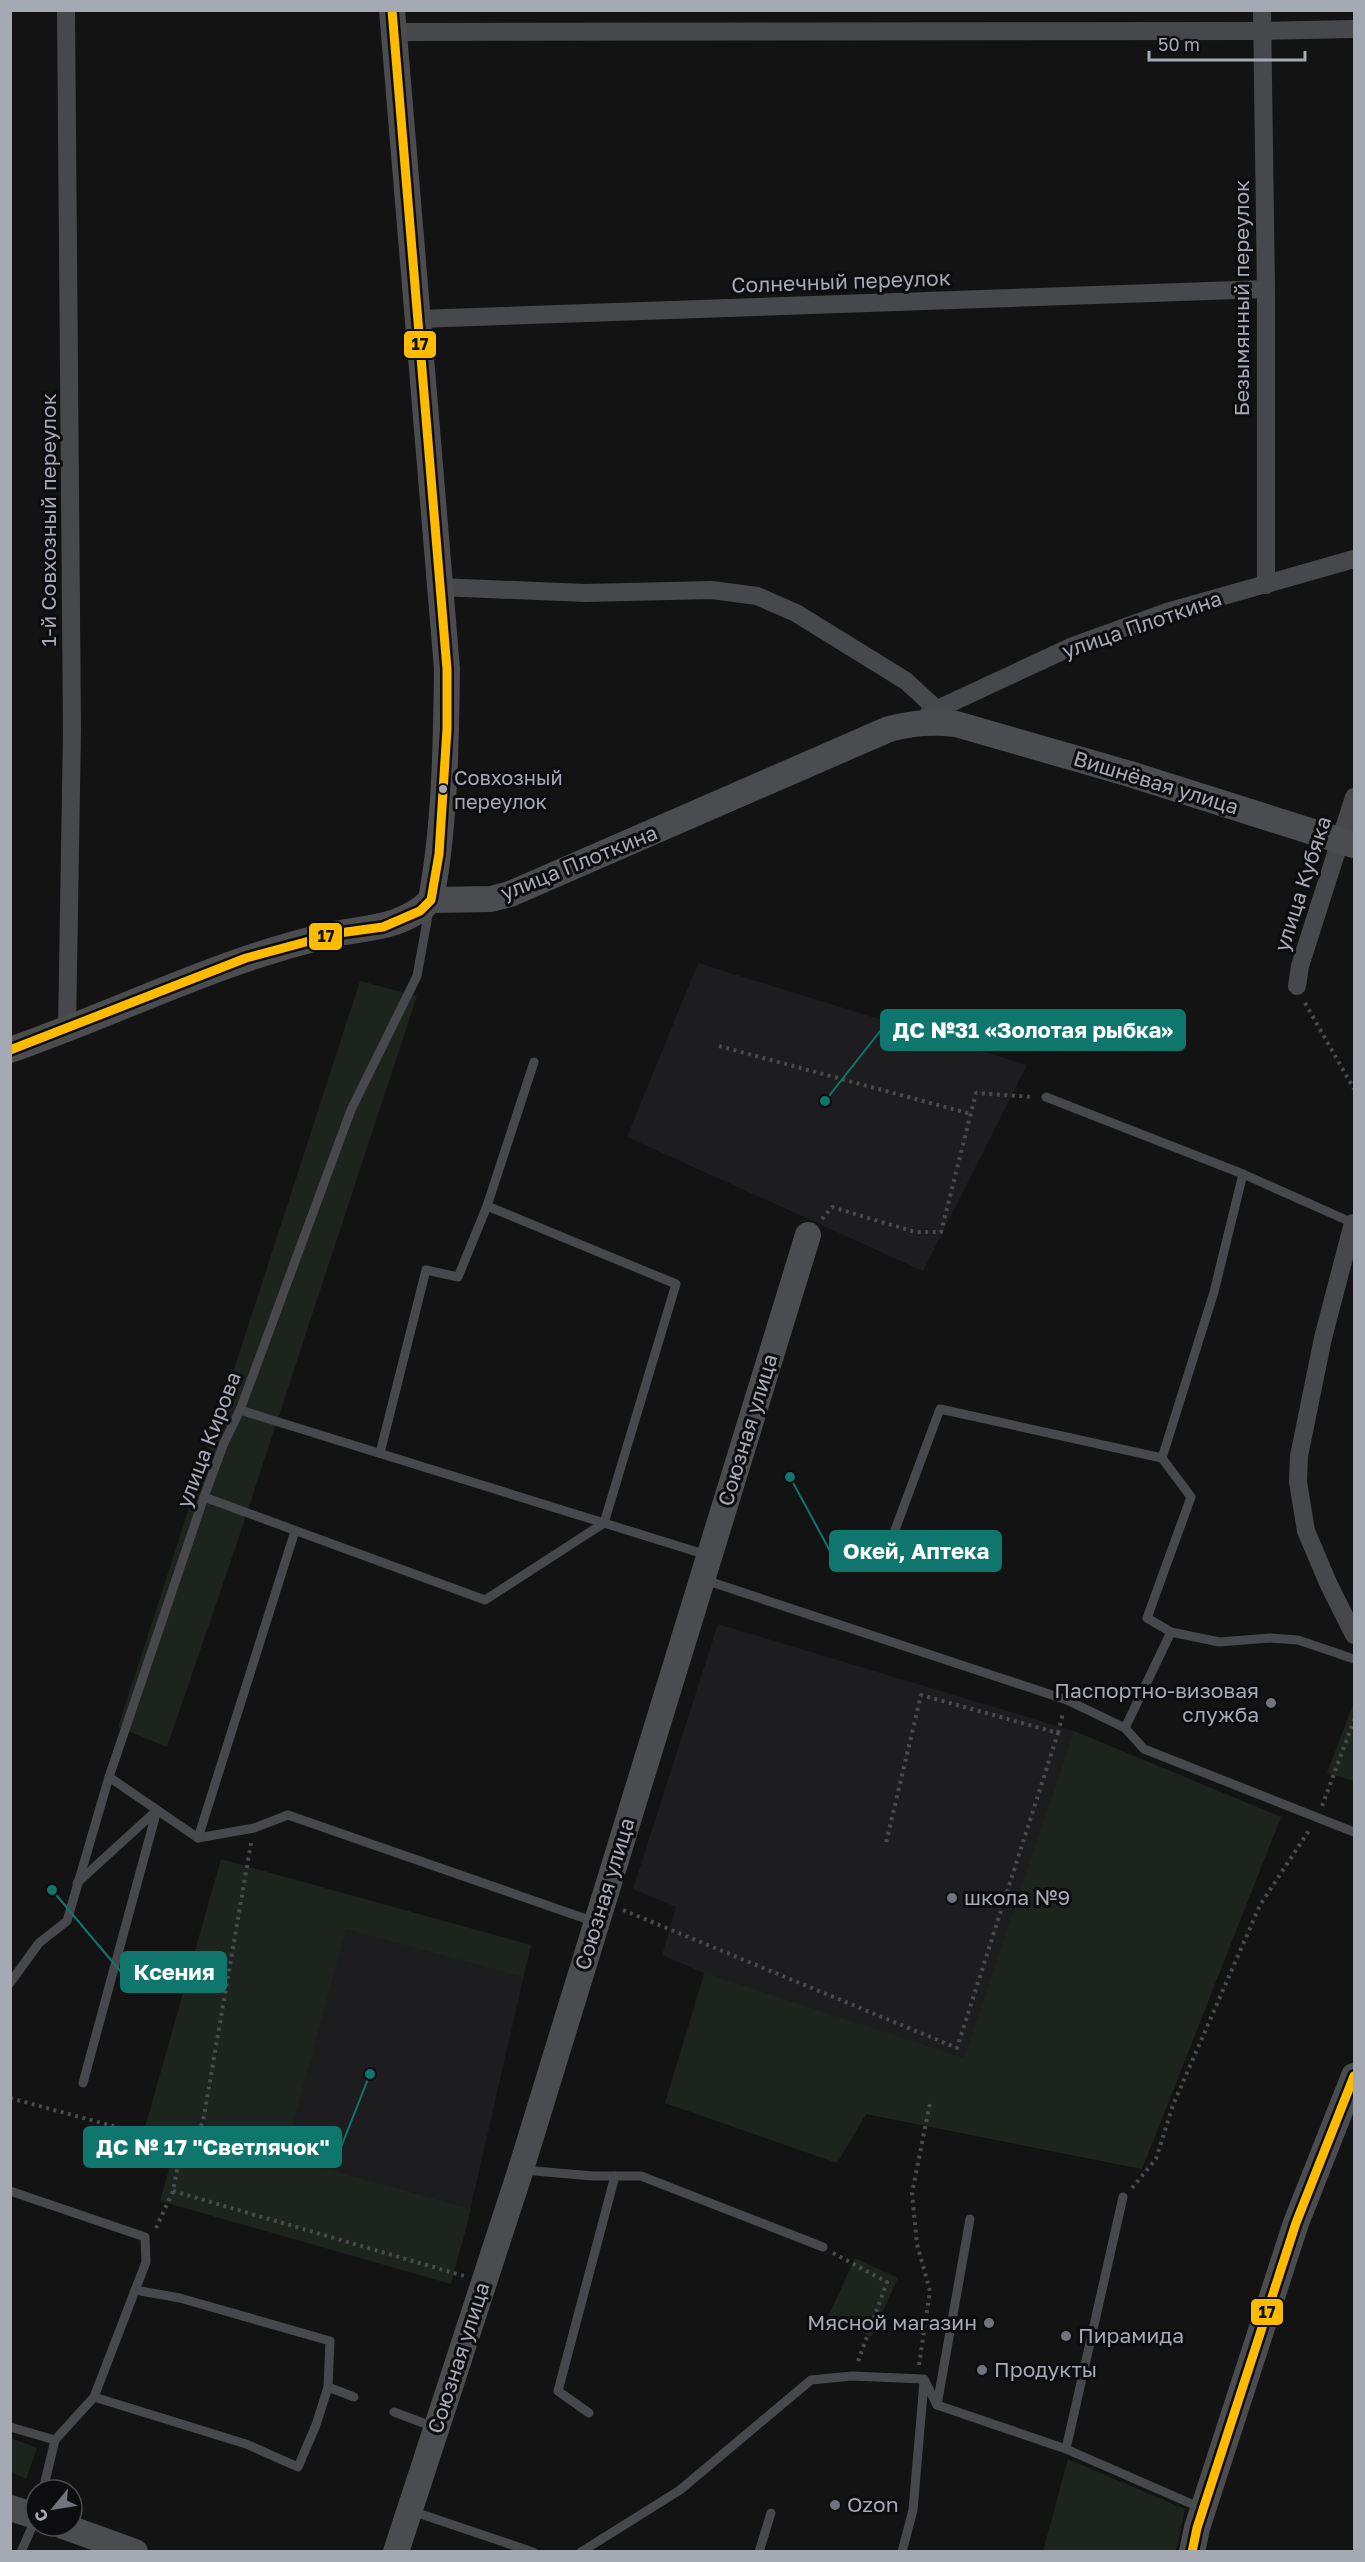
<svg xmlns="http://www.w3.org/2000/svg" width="1365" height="2562" font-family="'Golos Text',sans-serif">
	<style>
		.built { fill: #1d1d1f }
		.green { fill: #1d231d }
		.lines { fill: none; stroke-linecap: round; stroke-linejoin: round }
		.path { stroke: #494a4d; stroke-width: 4; stroke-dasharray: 3 4.5; stroke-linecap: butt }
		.lane { stroke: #47484b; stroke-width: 9 }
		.street { stroke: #47484b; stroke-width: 18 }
		.secondary { stroke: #4b4c4f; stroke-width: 26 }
		.bus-1-casing { stroke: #0d0d0f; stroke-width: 14 }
		.bus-1 { stroke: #fb0; stroke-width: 9 }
		.bus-dot { fill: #a4a9b4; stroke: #0d0d0f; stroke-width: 2 }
		.poi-dot { fill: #71747c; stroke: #0d0d0f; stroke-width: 2 }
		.labels { text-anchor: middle; stroke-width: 6; stroke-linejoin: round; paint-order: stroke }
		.bus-label { font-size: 20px; fill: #a4a9b4; stroke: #0d0d0f; text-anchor: start }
		.street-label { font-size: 21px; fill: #a4a9b4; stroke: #0d0d0f }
		.poi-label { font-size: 21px; fill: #a4a9b4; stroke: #0d0d0f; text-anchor: start }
		.leader { fill: none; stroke: #0f766e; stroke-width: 2 }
		.callout-dot { fill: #0f766e; stroke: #0d0d0f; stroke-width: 2 }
		.callout { fill: #0f766e; stroke: #0f766e; stroke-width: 2 }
		.callout-label { font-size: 22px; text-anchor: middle; font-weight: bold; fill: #fff }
		.line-badge { stroke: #0d0d0f; stroke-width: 2 }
		.pale-badge-label { font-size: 16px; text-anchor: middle; font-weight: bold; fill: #111 }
	</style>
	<rect width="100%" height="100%" fill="#131313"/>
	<!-- built -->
	<g class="built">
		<path d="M698 963 1027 1065 923 1271 627 1137Z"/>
		<path d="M718 1624 1074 1731 1281 1817 1142 2169 866 2114 837 2163 665 2103 704 1973 662 1955 676 1907 633 1889Z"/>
		<path d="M285 1878 531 1945 462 2245 216 2172Z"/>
	</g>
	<!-- green -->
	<g class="green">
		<path d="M360 981 417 996 236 1546 167 1747 118 1727Z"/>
		<path d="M1354 1702V1781L1327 1773Z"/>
		<path d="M1074 1731 1281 1817 1142 2169 866 2114 837 2163 665 2103 705 1973 964 2058Z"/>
		<path d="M221 1859 531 1945 523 1977 346 1929 284 2157 471 2209 451 2284 160 2201 171 2162 138 2152Z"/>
		<path d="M855 2258 898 2278 871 2337 828 2317Z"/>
		<path d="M11 2438 37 2448 26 2479 11 2472Z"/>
		<path d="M1068 2459 1185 2509 1176 2551H1043Z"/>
	</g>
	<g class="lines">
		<!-- path -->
		<g class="path">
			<path d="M1305 1003 1354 1089"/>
			<path d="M719 1046 971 1114"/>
			<path d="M822 1219 832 1207 915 1232H941L976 1093 1033 1097"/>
			<path d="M1058 1733 1063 1713"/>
			<path d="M1322 1806 1354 1720"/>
			<path d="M623 1910 957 2048 1058 1733 921 1695 886 1843"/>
			<path d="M10 2098 124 2129 178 2165 173 2191 156 2228"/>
			<path d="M178 2165 203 2122 251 1843"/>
			<path d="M1132 2188 1156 2159 1173 2105 1260 1905 1310 1829"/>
			<path d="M173 2191 464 2276"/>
			<path d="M833 2253 887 2282 857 2364"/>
			<path d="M919 2365 930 2291 917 2244 912 2193 930 2103"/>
		</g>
		<!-- lane -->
		<g class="lane">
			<path d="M1046 1097 1243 1174 1353 1223"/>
			<path d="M1243 1174 1214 1292 1162 1458 1191 1497 1147 1618 1171 1632 1219 1642 1270 1638 1298 1640 1354 1659"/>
			<path d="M487 1206 534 1062"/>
			<path d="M240 1410 707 1555"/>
			<path d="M204 1497 485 1600 604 1523 676 1284 487 1206 458 1277 426 1270 380 1453"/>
			<path d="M892 1538 940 1409 1162 1458"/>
			<path d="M705 1580 1067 1700 1125 1728 1144 1749 1354 1832"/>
			<path d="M1125 1728 1171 1632"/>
			<path d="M109 1777 198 1838 254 1828 288 1815 595 1922"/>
			<path d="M198 1838 295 1531"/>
			<path d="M77 1883 157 1810"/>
			<path d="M10 1983 39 1943 67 1921 109 1777 204 1497 224 1443 240 1410 351 1110 417 976 429 910"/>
			<path d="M83 2083 157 1810"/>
			<path d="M523 2170 593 2176H641L823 2247"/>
			<path d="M10 2191 145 2237 146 2262 94 2397 55 2440"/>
			<path d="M1123 2197 1066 2449 1201 2508"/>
			<path d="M328 2387 354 2397"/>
			<path d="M94 2397 246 2444 298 2467 316 2425 328 2387 330 2341 180 2298 135 2290"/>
			<path d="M937 2405 970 2219"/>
			<path d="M394 2412 434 2427"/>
			<path d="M589 2413 558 2391 615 2176"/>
			<path d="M10 2427 55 2440 43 2490"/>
			<path d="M412 2511 533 2552"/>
			<path d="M21 2552 36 2518"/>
			<path d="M581 2552 680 2490 811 2380 852 2376 924 2379 937 2405 1066 2449"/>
			<path d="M759 2552 771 2513"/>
			<path d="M902 2552 913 2510 924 2382"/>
		</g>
		<!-- street -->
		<g class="street">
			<path d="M66 10 72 730 67 1030"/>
			<path d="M1262 10 1266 289V585"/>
			<path d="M394 32 1262 31 1354 29"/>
			<path d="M418 319 1266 289"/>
			<path d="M440 587 585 593 712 590 757 596 796 613 906 681 944 716 956 724"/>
			<path d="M929 713 1073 646 1167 612 1354 559"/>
			<path d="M1297 986 1300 966 1354 797"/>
			<path d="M1354 1225 1353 1223 1323 1338 1299 1456 1298 1482 1306 1531 1329 1585 1354 1635"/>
		</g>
		<!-- secondary -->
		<g class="secondary">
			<path d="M392 10 447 669C446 746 445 824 431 900"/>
			<path d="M10 1050C117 1013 219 960 330 935 367 927 402 929 431 900L491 899 510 894 889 729C913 723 932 721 956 724L1130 774 1354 845"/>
			<path d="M10 2508 36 2516"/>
			<path d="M63 2526 135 2552"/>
			<path d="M396 2552 521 2169 808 1235"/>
			<path d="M1192 2552 1197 2528 1296 2223 1354 2076"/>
		</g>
		<defs>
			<g id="bus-1">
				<path d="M10 1050 246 958 339 933 383 927 420 911 431 900 439 854 447 729V669L392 10"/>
				<path d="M1192 2552 1197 2528 1296 2223 1354 2076"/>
			</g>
		</defs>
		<!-- bus-1 casing -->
		<use href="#bus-1" class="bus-1-casing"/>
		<!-- bus-1 -->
		<use href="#bus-1" class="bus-1"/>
	</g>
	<!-- markers -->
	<circle class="bus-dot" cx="443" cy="789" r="5"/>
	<g class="poi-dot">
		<circle cx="1271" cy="1703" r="6"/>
		<circle cx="952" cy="1898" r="6"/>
		<circle cx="989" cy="2323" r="6"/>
		<circle cx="1066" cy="2336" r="6"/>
		<circle cx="982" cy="2370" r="6"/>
		<circle cx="835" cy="2505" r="6"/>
	</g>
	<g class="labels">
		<!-- bus labels -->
		<g class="bus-label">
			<text x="454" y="785">Совхозный<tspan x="454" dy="24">переулок</tspan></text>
		</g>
		<!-- street labels -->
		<g class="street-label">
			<text transform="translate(841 282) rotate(-2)" y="7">Солнечный переулок</text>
			<text transform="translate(1242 298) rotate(-90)" y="7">Безымянный переулок</text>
			<text transform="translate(49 520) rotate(-90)" y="7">1-й Совхозный переулок</text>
			<text transform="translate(1142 625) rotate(-19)" y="7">улица Плоткина</text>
			<text transform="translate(1156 783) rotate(17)" y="7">Вишнёвая улица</text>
			<text transform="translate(579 863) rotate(-22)" y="7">улица Плоткина</text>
			<text transform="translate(1303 884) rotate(-72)" y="7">улица Кубяка</text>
			<text transform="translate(748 1430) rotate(-73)" y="7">Союзная улица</text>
			<text transform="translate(209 1440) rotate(-69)" y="7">улица Кирова</text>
			<text transform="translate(605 1894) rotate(-73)" y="7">Союзная улица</text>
			<text transform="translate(459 2358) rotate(-72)" y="7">Союзная улица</text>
		</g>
		<!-- poi labels -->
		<g class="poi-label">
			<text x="1259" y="1698" text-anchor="end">Паспортно-визовая<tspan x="1259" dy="24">служба</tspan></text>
			<text x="964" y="1905">школа №9</text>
			<text x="977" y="2330" text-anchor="end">Мясной магазин</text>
			<text x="1078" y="2343">Пирамида</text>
			<text x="994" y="2377">Продукты</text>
			<text x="847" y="2512">Ozon</text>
		</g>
	</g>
	<!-- callouts -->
	<path class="leader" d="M825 1101L881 1030M790 1477L830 1551M52 1890L121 1972M370 2074L341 2147"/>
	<g class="callout-dot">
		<circle cx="825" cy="1101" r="6"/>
		<circle cx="790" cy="1477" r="6"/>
		<circle cx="52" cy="1890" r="6"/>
		<circle cx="370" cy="2074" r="6"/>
	</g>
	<g class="callout">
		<rect x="881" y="1010" width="304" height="40" rx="6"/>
		<rect x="830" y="1531" width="171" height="40" rx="6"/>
		<rect x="121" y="1952" width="105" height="40" rx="6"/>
		<rect x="84" y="2127" width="257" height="40" rx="6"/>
	</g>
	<g class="callout-label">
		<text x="1033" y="1038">ДС №31 «Золотая рыбка»</text>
		<text x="916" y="1559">Окей, Аптека</text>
		<text x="174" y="1980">Ксения</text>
		<text x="213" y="2155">ДС № 17 "Светлячок"</text>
	</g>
	<g class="line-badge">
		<rect x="403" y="330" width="34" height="29" rx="6" fill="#fb0"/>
		<rect x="308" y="922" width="35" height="29" rx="6" fill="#fb0"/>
		<rect x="1250" y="2298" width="34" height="28" rx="6" fill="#fb0"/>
	</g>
	<g class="pale-badge-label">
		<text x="420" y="350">17</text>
		<text x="326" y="942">17</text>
		<text x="1267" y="2318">17</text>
	</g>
	<!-- border -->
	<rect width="1365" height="2562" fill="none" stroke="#a4a9b4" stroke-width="24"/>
	<!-- north arrow -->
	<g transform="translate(54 2508) rotate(240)"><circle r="28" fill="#0d0d0f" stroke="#494b51" stroke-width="1.5"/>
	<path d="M0-4.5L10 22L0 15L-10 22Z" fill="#71747c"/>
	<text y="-9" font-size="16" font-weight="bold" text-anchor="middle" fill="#a4a9b4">С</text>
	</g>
	<!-- scale -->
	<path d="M1149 51v9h156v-9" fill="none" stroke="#a4a9b4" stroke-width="3"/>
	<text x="1158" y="51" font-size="18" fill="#a4a9b4" stroke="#0d0d0f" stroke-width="4.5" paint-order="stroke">50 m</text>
</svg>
